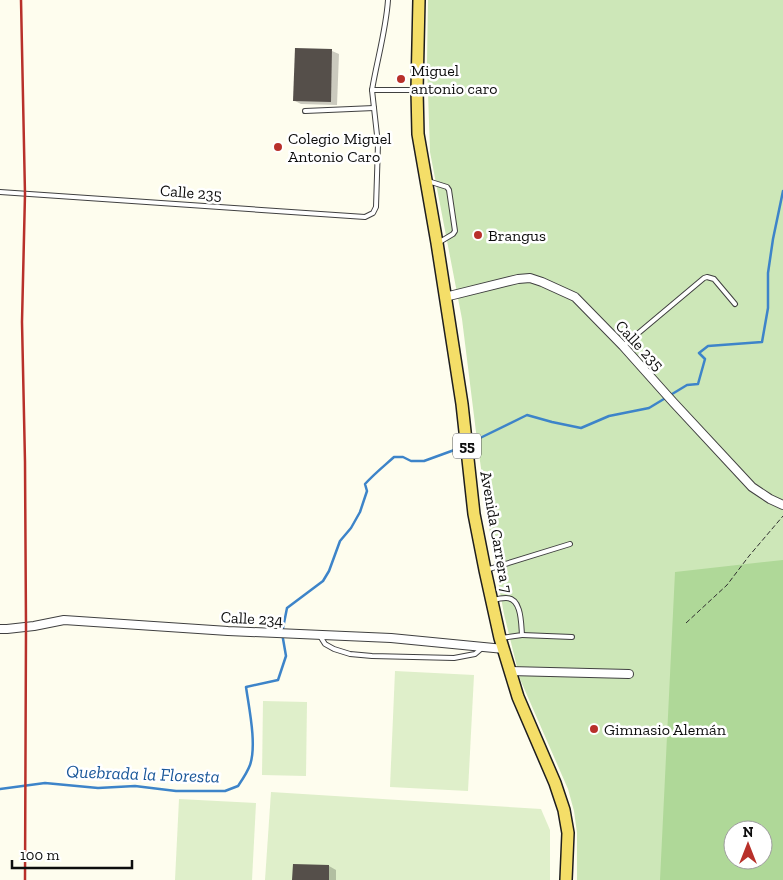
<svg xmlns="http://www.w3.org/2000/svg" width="783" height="880" font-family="'Zilla Slab',serif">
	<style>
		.green { fill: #cde7b8; fill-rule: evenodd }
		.forest { fill: #afd898; fill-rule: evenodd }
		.pitch { fill: #dfefca }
		.shadow { fill: #0003 }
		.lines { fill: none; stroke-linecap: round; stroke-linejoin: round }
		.stream { stroke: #3d84c9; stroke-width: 2.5 }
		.building { fill: #554f4a }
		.service-casing { stroke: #404040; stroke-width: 6 }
		.minor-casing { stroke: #404040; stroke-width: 10 }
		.primary-casing { stroke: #1e1e1e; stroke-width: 14 }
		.path { stroke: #2f2f2f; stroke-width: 1; stroke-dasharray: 5 2.5; stroke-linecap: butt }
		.service { stroke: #fff; stroke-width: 4 }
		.minor { stroke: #fff; stroke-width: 8 }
		.primary { stroke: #f4de68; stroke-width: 11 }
		.rail { stroke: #b8302a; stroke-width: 2.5 }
		.poi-dot { fill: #b8302a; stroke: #fff; stroke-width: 2 }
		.labels { text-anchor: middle; stroke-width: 5; stroke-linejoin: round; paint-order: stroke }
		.shield { fill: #fff; stroke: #565656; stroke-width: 1 }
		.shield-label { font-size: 15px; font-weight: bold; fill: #0d0d0d }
		.poi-label { font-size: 16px; fill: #0d0d0d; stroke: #fff; text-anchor: start }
		.street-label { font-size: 16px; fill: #0d0d0d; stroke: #fff }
		.water-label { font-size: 18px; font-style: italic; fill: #1a579a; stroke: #fff }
	</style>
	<rect width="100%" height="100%" fill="#fefdee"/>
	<!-- green -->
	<path class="green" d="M428 0H783V880H577V833L574 811 568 789 520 679 504 614 492 548 476 432 462 319 430 152 427 63ZM733 830H763V860H733Z"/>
	<!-- forest -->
	<path class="forest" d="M783 560V880H660L675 572ZM733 830H763V860H733Z"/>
	<!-- pitch -->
	<g class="pitch">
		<path d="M395 671 474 675 468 791 390 787Z"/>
		<path d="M263 701 307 702 306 776 262 775Z"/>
		<path d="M271 792 541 809 550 830V880H265Z"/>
		<path d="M179 799 256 803 252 880H175Z"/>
	</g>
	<!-- shadow -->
	<g class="shadow">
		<path d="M332 51 339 54 337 105 301 104 295 101Z"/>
		<path d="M294 865 329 866 336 870V880H294Z"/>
	</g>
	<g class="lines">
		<!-- stream -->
		<g class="stream">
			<path d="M476 440 527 415 552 422 581 428 609 416 649 408 687 385 698 384 705 359 699 353 708 346 762 342 768 308V273L773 239 783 191"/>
			<path d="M0 789 45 783 98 788 135 786 176 791H225L238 786C242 780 247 773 250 765 257 745 249 708 246 687L278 680 286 656 282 633 287 608 323 581 329 571 340 541 351 528 360 512 367 491 365 484C374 474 384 466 394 457H403L411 461H424L457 449"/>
		</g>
	</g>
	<!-- building -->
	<g class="building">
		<path d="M295 48 332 49 331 102 293 101Z"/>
		<path d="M293 864 329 865V880H292Z"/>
	</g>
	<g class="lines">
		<defs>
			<g id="service">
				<path d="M372 90C377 60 386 30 388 0"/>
				<path d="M305 111 374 108"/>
				<path d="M428 181 447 187 449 190 455 231 453 234 438 243"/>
				<path d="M0 192 365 217 373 213 376 207 378 144 372 90H414"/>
				<path d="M623 346 704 278 707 277 714 279 735 304"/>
				<path d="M486 570 570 544"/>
				<path d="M494 600C497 599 502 598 506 598 522 598 521 624 522 635L501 638"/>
				<path d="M522 635 572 637"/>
				<path d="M320 636 325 644 334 649 350 654 372 656 454 658 475 654 482 648"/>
			</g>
			<g id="minor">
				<path d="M445 297 518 279 530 278 542 282 575 297 623 346 673 402 752 487 770 499 783 505"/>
				<path d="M0 629H7L34 626 64 620 228 631 391 638 504 649"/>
				<path d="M510 671 629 674"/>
			</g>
			<path id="primary" d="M419 0 417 90 418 134 437 243 462 404 474 514 485 570 500 638 518 697 555 783 564 810 568 833 566 880"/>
		</defs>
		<!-- service casing -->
		<use href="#service" class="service-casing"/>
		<!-- minor casing -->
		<use href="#minor" class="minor-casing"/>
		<!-- primary casing -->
		<use href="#primary" class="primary-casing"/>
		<!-- path -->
		<path class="path" d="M686 623 727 585 749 556 783 516"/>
		<!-- service -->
		<use href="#service" class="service"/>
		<!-- minor -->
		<use href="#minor" class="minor"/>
		<!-- primary -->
		<use href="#primary" class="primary"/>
		<!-- rail -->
		<path class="rail" d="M21 0 25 194 22 322 25 462 26 627 25 880"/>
	</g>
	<!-- markers -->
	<g class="poi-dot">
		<circle cx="401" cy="79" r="5"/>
		<circle cx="278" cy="147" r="5"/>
		<circle cx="478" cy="235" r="5"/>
		<circle cx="594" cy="729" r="5"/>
	</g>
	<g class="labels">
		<!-- shield labels -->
		<rect class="shield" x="453" y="433.5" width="28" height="25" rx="4"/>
		<g class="shield-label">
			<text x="467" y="451">55</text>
		</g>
		<!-- poi labels -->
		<g class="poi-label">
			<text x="411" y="76">Miguel<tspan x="411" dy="18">antonio caro</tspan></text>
			<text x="288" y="144">Colegio Miguel<tspan x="288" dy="18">Antonio Caro</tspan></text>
			<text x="488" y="241">Brangus</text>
			<text x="604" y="735">Gimnasio Alemán</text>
		</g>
		<!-- street labels -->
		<g class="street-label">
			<text transform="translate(191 192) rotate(4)" y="6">Calle 235</text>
			<text transform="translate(640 345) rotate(47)" y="6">Calle 235</text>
			<text transform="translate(497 532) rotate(80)" y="6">Avenida Carrera 7</text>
			<text transform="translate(252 618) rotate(3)" y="6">Calle 234</text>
		</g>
		<!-- water labels -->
		<g class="water-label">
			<text transform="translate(143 774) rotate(2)" y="6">Quebrada la Floresta</text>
		</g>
	</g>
	<!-- north arrow -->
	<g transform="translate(748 845)"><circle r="24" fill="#ffffff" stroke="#9e9e9e"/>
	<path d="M0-4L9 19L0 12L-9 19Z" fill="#b8302a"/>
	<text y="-8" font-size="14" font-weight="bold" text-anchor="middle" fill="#0d0d0d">N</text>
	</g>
	<!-- scale -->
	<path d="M12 860v8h120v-8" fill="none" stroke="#0d0d0d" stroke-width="2.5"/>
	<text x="20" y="860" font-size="15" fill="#0d0d0d" stroke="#ffffff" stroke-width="4" paint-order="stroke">100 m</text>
</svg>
